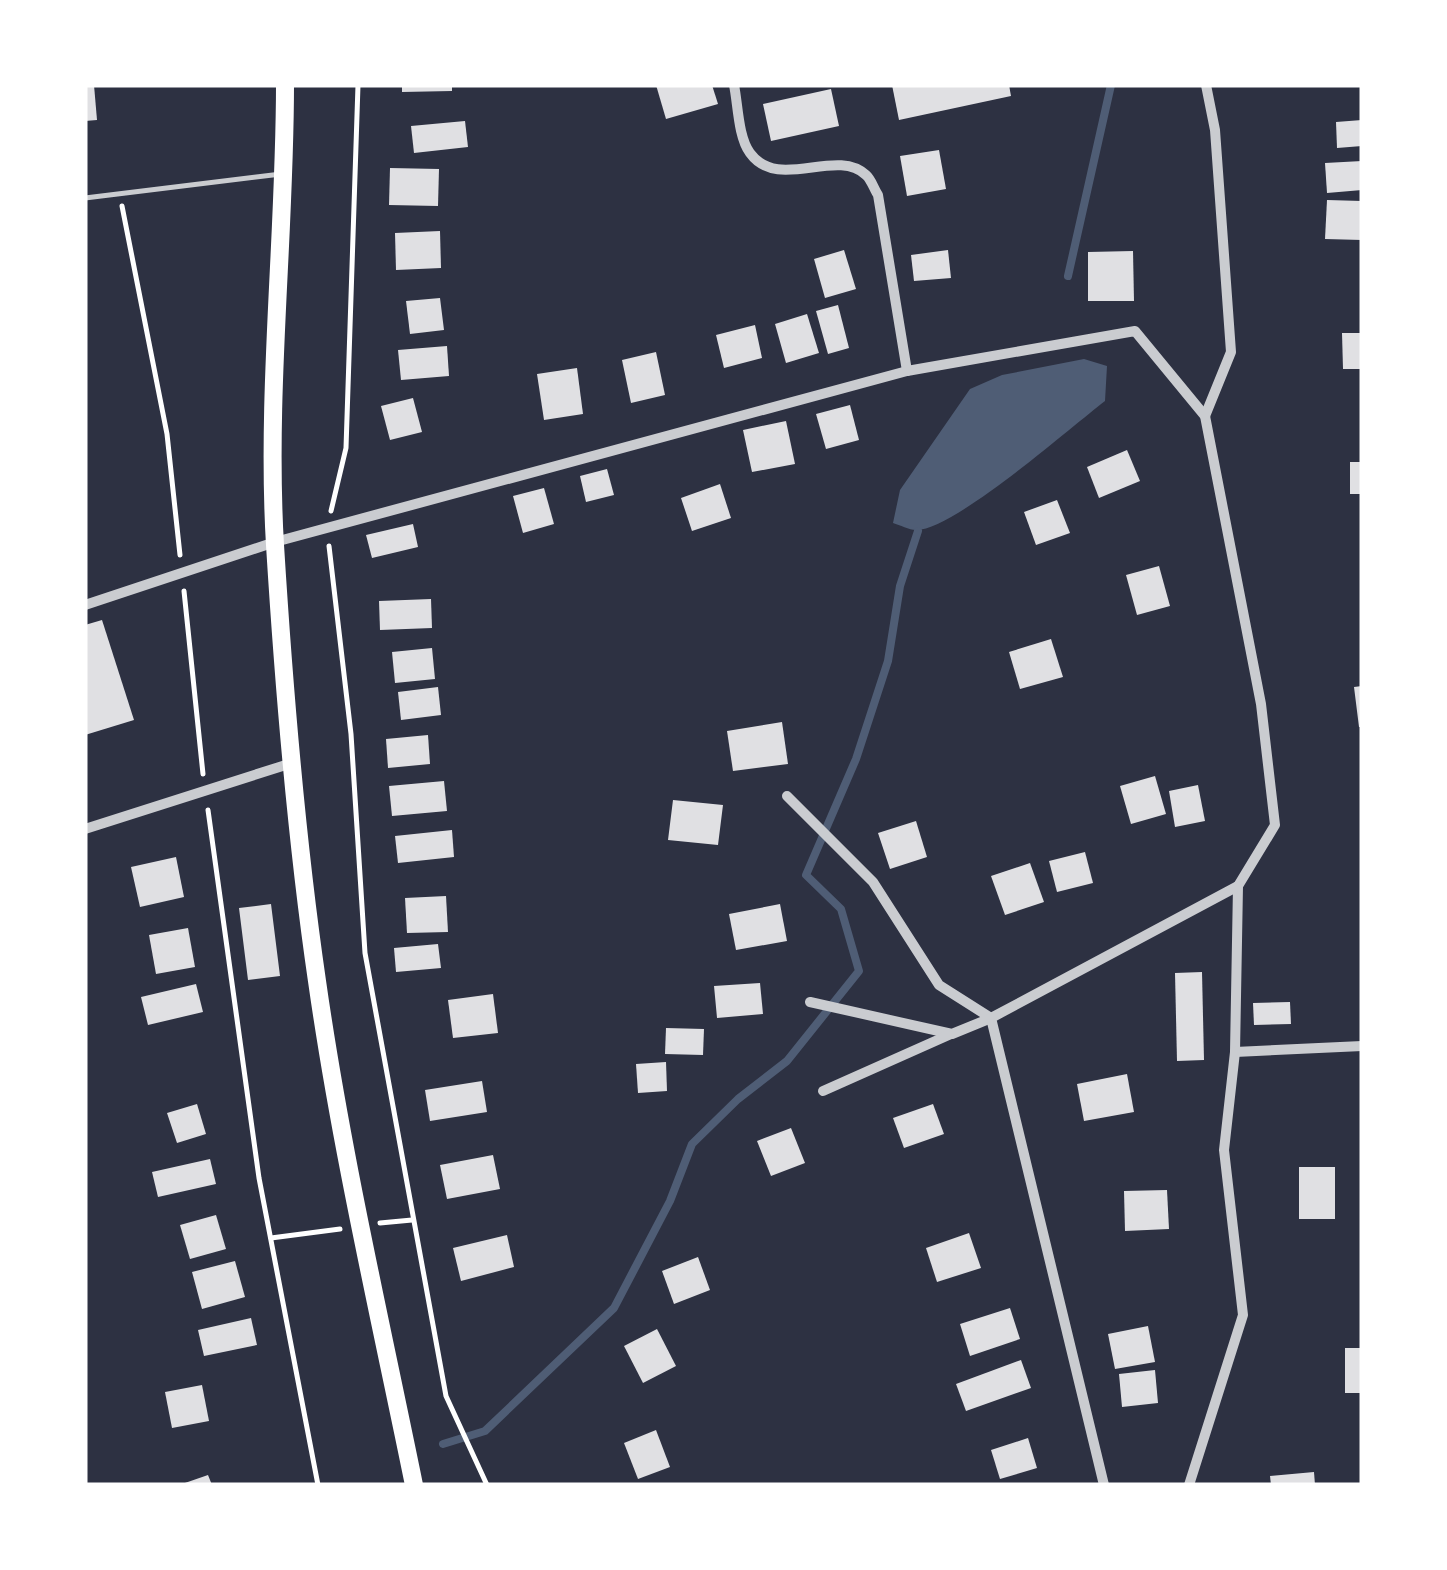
<svg xmlns="http://www.w3.org/2000/svg" width="1447" height="1570" font-family="'Golos Text',sans-serif">
	<style>
		.water { fill: #4f5d75 }
		.lines { fill: none; stroke-linecap: round; stroke-linejoin: round }
		.stream { stroke: #4f5d75; stroke-width: 8 }
		.building { fill: #e0e0e3 }
		.path { stroke: #fff; stroke-width: 5 }
		.service { stroke: #caccd0; stroke-width: 5 }
		.minor { stroke: #caccd0; stroke-width: 10 }
		.primary { stroke: #fff; stroke-width: 18 }
	</style>
	<rect width="100%" height="100%" fill="#2d3142"/>
	<!-- water -->
	<path class="water" d="M1084 359 1107 366 1105 401C1071 427 953 531 916 530 909 530 900 525 893 523L900 490 970 389 1002 375Z"/>
	<g class="lines">
		<!-- stream -->
		<g class="stream">
			<path d="M1068 276 1111 85"/>
			<path d="M443 1444 485 1431 614 1308 670 1201 692 1144 738 1099 787 1061 859 971 841 909 806 875 856 759 888 661 900 586 918 531"/>
		</g>
	</g>
	<!-- building -->
	<g class="building">
		<path d="M85 85H94L97 120 85 121Z"/>
		<path d="M402 85H452V91L402 92Z"/>
		<path d="M656 85H712L718 104 666 119Z"/>
		<path d="M892 85H1009L1011 96 899 120Z"/>
		<path d="M831 89 839 126 771 141 763 104Z"/>
		<path d="M1362 120V146L1337 148 1336 122Z"/>
		<path d="M465 121 468 147 414 153 411 126Z"/>
		<path d="M939 150 946 189 907 196 900 156Z"/>
		<path d="M1362 161V190L1327 193 1325 163Z"/>
		<path d="M390 168 439 169 438 206 389 205Z"/>
		<path d="M1327 200 1362 201V240L1325 239Z"/>
		<path d="M440 231 441 268 396 270 395 233Z"/>
		<path d="M844 250 856 289 825 298 814 259Z"/>
		<path d="M948 250 951 278 914 281 911 255Z"/>
		<path d="M1133 251 1134 301H1088V252Z"/>
		<path d="M440 298 444 330 410 334 406 301Z"/>
		<path d="M838 305 849 348 828 354 816 311Z"/>
		<path d="M807 314 819 353 786 363 775 324Z"/>
		<path d="M755 325 762 358 724 368 716 335Z"/>
		<path d="M1342 333H1362V369H1343Z"/>
		<path d="M447 346 449 376 401 380 398 350Z"/>
		<path d="M656 352 665 395 631 403 622 360Z"/>
		<path d="M577 368 583 414 544 420 537 374Z"/>
		<path d="M413 398 422 432 390 440 381 406Z"/>
		<path d="M850 405 859 440 826 449 816 414Z"/>
		<path d="M786 421 795 464 752 472 743 430Z"/>
		<path d="M1127 450 1140 481 1099 498 1087 467Z"/>
		<rect x="1350" y="462" width="12" height="32"/>
		<path d="M607 469 614 495 586 502 580 476Z"/>
		<path d="M720 484 731 518 692 531 681 498Z"/>
		<path d="M544 488 554 524 523 533 513 496Z"/>
		<path d="M1057 500 1070 533 1036 545 1024 512Z"/>
		<path d="M413 524 418 547 372 558 366 535Z"/>
		<path d="M1159 566 1170 606 1137 615 1126 575Z"/>
		<path d="M431 599 432 628 380 630 379 601Z"/>
		<path d="M102 620 134 720 85 735V625Z"/>
		<path d="M1051 639 1063 677 1020 689 1009 652Z"/>
		<path d="M432 648 435 679 395 683 392 652Z"/>
		<path d="M1362 686V727H1359L1354 687Z"/>
		<path d="M438 687 441 715 401 720 398 692Z"/>
		<path d="M782 722 788 764 733 771 727 731Z"/>
		<path d="M428 735 430 764 388 768 386 739Z"/>
		<path d="M1155 776 1166 814 1131 824 1120 786Z"/>
		<path d="M444 781 447 811 392 816 389 786Z"/>
		<path d="M1198 785 1205 821 1175 827 1169 791Z"/>
		<path d="M673 800 723 805 718 845 668 840Z"/>
		<path d="M916 821 927 857 890 869 878 833Z"/>
		<path d="M452 830 454 857 398 863 395 836Z"/>
		<path d="M1085 852 1093 883 1057 892 1049 861Z"/>
		<path d="M176 857 184 897 140 907 131 867Z"/>
		<path d="M1030 863 1044 902 1005 915 991 876Z"/>
		<path d="M446 896 448 932 407 933 405 898Z"/>
		<path d="M271 904 280 976 248 980 239 908Z"/>
		<path d="M780 904 787 941 736 950 729 914Z"/>
		<path d="M188 928 195 967 156 974 149 935Z"/>
		<path d="M438 944 441 968 396 972 394 948Z"/>
		<path d="M1202 972 1204 1060 1177 1061 1175 973Z"/>
		<path d="M760 983 763 1014 717 1018 714 986Z"/>
		<path d="M196 984 203 1012 148 1025 141 997Z"/>
		<path d="M493 994 498 1033 453 1038 448 1000Z"/>
		<path d="M1290 1002 1291 1024 1254 1025 1253 1003Z"/>
		<path d="M666 1028 704 1029 703 1055 665 1054Z"/>
		<path d="M666 1062 667 1091 638 1093 636 1064Z"/>
		<path d="M1127 1074 1134 1112 1084 1121 1077 1084Z"/>
		<path d="M482 1081 487 1112 430 1121 425 1090Z"/>
		<path d="M197 1104 206 1134 177 1143 167 1113Z"/>
		<path d="M933 1104 944 1134 904 1148 893 1118Z"/>
		<path d="M791 1128 805 1163 771 1176 757 1141Z"/>
		<path d="M493 1155 500 1189 447 1199 440 1165Z"/>
		<path d="M210 1159 216 1184 158 1197 152 1172Z"/>
		<rect x="1299" y="1167" width="36" height="52"/>
		<path d="M1167 1190 1169 1229 1125 1231 1124 1191Z"/>
		<path d="M216 1215 226 1249 190 1259 180 1225Z"/>
		<path d="M969 1233 981 1268 937 1282 926 1248Z"/>
		<path d="M507 1235 514 1267 461 1281 453 1248Z"/>
		<path d="M698 1257 710 1290 674 1304 662 1271Z"/>
		<path d="M235 1261 245 1297 202 1309 192 1272Z"/>
		<path d="M1010 1308 1020 1339 970 1356 960 1324Z"/>
		<path d="M251 1318 257 1345 204 1356 198 1330Z"/>
		<path d="M1148 1326 1155 1362 1115 1369 1108 1334Z"/>
		<path d="M657 1329 676 1366 643 1383 624 1346Z"/>
		<rect x="1345" y="1348" width="17" height="45"/>
		<path d="M1021 1360 1031 1388 966 1411 956 1384Z"/>
		<path d="M1155 1370 1158 1403 1122 1407 1119 1374Z"/>
		<path d="M202 1385 209 1421 172 1428 165 1392Z"/>
		<path d="M656 1430 670 1467 638 1479 624 1443Z"/>
		<path d="M1028 1438 1037 1468 1000 1479 991 1450Z"/>
		<path d="M1314 1472 1315 1485H1271L1270 1476Z"/>
		<path d="M208 1475 212 1485H182V1484Z"/>
	</g>
	<g class="lines">
		<!-- path -->
		<g class="path">
			<path d="M122 206 167 434 180 555"/>
			<path d="M331 511 346 448 358 85"/>
			<path d="M329 546 351 734 365 953 446 1396 487 1485"/>
			<path d="M184 591 203 774"/>
			<path d="M208 810 259 1178 318 1485"/>
			<path d="M380 1223 412 1220"/>
			<path d="M271 1238 340 1229"/>
		</g>
		<!-- service -->
		<path class="service" d="M85 198 281 174"/>
		<!-- minor -->
		<g class="minor">
			<path d="M734 85C738 104 738 137 750 153 778 192 836 147 866 175 871 179 874 189 878 195L907 371"/>
			<path d="M1205 416 1231 352 1215 130 1206 85"/>
			<path d="M85 605 275 542 907 371 1135 331 1205 416 1261 704 1275 825 1238 886 1235 1052 1224 1150 1243 1315 1189 1485"/>
			<path d="M787 796 873 882 939 985 991 1018"/>
			<path d="M85 829 292 763"/>
			<path d="M810 1002 952 1034 991 1018"/>
			<path d="M1235 1052 1362 1046"/>
			<path d="M823 1091 951 1034"/>
			<path d="M1104 1485 991 1018 1238 886"/>
		</g>
		<!-- primary -->
		<path class="primary" d="M285 85C285 237 266 394 275 545 284 690 296 837 317 981 341 1150 380 1318 414 1485"/>
	</g>
	<!-- border -->
	<rect width="1447" height="1570" fill="none" stroke="#ffffff" stroke-width="175"/>
</svg>
